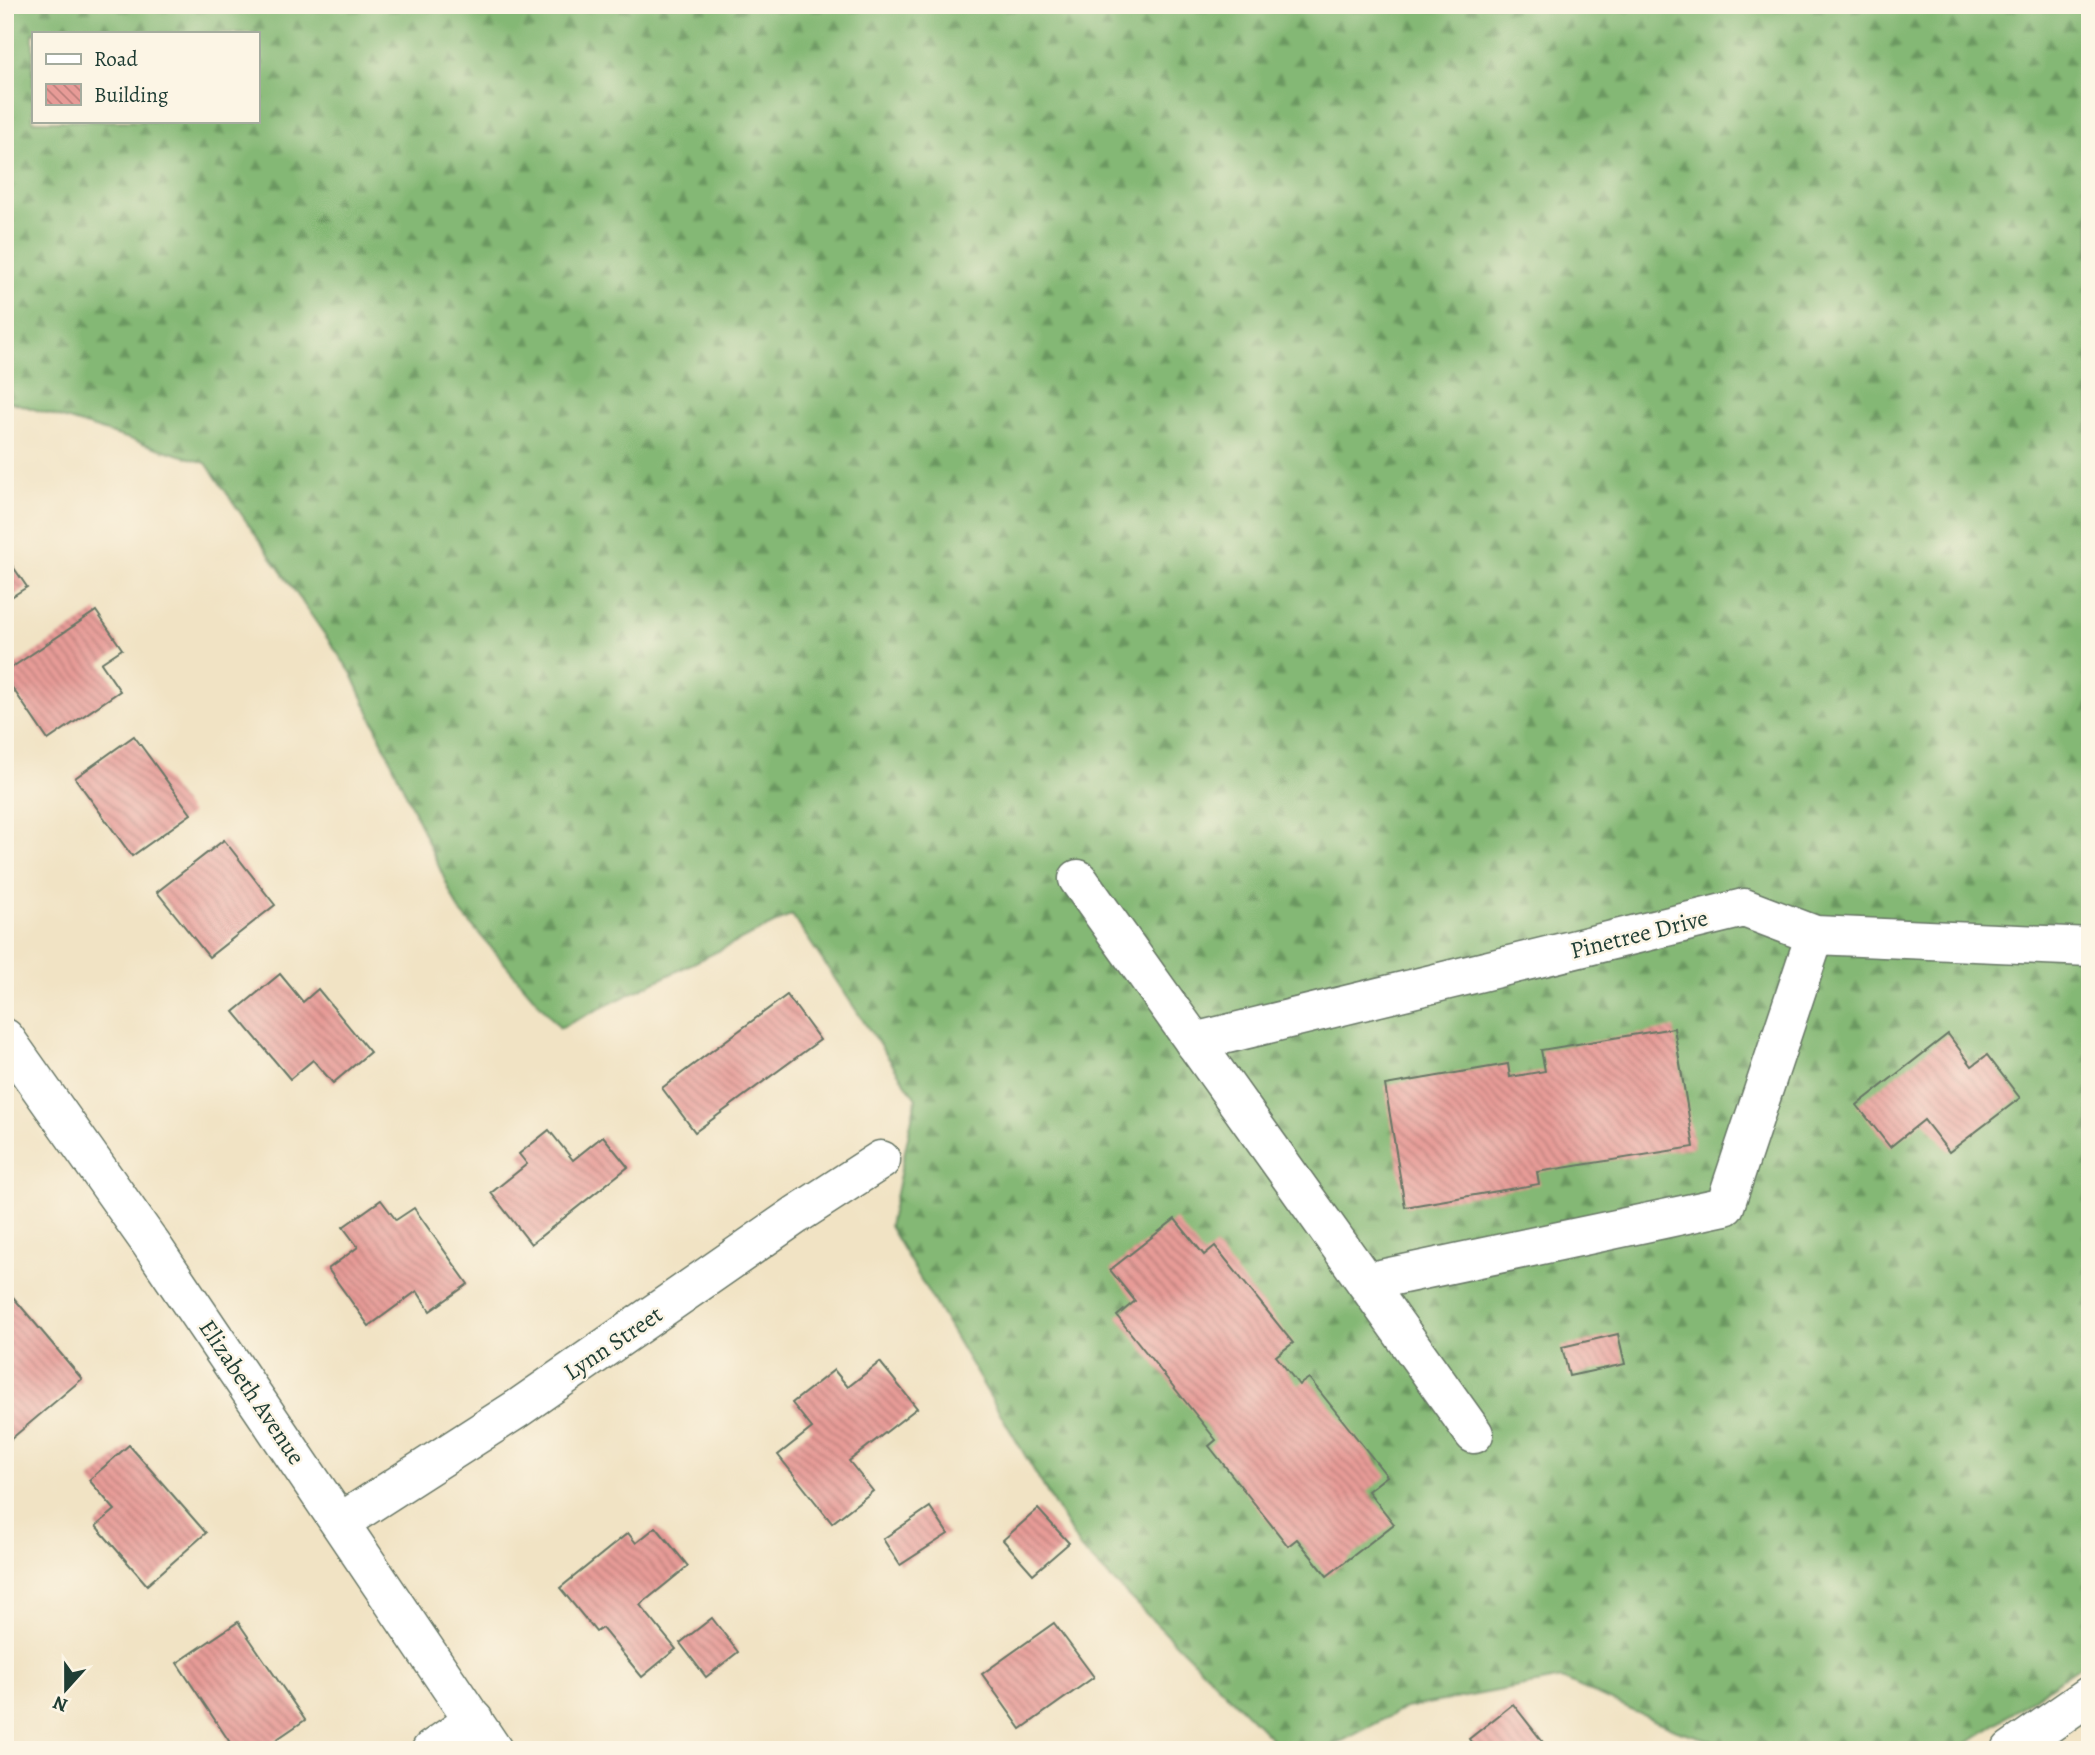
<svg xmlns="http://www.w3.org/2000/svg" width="2095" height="1755" font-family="Alegreya,serif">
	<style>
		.forest { fill: url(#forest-firs); stroke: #527a54; stroke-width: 2; fill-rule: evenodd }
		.building { fill: url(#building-back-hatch) }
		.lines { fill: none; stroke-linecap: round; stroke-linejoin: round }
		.minor-casing { stroke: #687766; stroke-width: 41 }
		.minor { stroke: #fff; stroke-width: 38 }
		.labels { text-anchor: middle; stroke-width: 5; stroke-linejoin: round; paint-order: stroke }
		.street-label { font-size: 24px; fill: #1f3d34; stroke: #fcf5e5 }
	</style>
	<defs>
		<pattern id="forest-firs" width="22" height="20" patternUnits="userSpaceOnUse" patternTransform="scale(1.75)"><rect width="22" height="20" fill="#84b874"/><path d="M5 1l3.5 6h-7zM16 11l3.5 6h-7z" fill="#6b9760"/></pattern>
		<pattern id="building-back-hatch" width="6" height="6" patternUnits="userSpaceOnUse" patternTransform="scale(1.75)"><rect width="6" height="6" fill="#e79b97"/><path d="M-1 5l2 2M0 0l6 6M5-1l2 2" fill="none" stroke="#bb807c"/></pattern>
	</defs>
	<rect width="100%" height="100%" fill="#fcf5e5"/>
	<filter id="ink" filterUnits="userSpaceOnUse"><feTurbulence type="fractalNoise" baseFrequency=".0143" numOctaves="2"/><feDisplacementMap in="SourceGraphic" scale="14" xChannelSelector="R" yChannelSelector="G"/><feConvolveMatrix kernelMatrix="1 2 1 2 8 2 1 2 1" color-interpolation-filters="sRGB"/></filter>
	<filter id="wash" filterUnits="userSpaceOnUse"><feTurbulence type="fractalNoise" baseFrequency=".00686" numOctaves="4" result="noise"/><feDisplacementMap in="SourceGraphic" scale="28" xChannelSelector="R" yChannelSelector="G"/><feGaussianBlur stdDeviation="1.57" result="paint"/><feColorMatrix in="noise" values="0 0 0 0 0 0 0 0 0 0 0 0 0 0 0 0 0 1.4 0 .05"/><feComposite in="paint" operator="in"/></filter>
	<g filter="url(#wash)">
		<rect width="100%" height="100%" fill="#f1e3c4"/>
		<!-- forest -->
		<path class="forest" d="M5 5H2090V1659L1958 1750H1743L1676 1730 1562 1679 1405 1708 1325 1750H1283L1080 1548 889 1226 916 1099 792 915 560 1028 458 909 352 674 206 463 5 400ZM33 33H257V121H33Z"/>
		<g id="blocks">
			<!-- building -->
			<g class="building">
				<path d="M5 555 27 587 5 601Z"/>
				<path d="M96 611 122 649 101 663 120 691 48 740 5 677V672Z"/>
				<path d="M134 736 191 814 132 856 75 778Z"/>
				<path d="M224 840 275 905 209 957 157 892Z"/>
				<path d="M280 974 303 1002 318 989 370 1052 333 1083 313 1060 290 1079 234 1012Z"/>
				<path d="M787 995 820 1040 695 1132 662 1088Z"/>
				<path d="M1674 1028 1694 1147 1537 1172 1539 1184 1405 1207 1385 1085 1508 1064 1510 1077 1545 1071 1541 1050Z"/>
				<path d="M1948 1034 1972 1066 1987 1055 2020 1098 1949 1152 1924 1120 1890 1147 1857 1105Z"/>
				<path d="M549 1130 573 1160 603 1136 628 1167 531 1244 491 1193 527 1164 519 1154Z"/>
				<path d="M381 1200 396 1220 414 1208 468 1284 430 1311 417 1291 369 1326 328 1269 358 1247 343 1227Z"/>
				<path d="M1175 1219 1204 1255 1215 1246 1293 1343 1276 1356 1299 1385 1309 1378 1387 1476 1368 1491 1394 1524 1327 1576 1297 1539 1288 1546 1209 1446 1216 1440 1117 1316 1135 1301 1110 1270Z"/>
				<path d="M8 1291 82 1379 10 1440 5 1435Z"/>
				<path d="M1618 1334 1625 1364 1569 1376 1562 1347Z"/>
				<path d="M880 1362 917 1408 849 1461 873 1491 832 1523 778 1455 812 1428 792 1403 834 1370 848 1387Z"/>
				<path d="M129 1445 206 1533 147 1585 96 1526 115 1510 89 1480Z"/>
				<path d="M930 1507 948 1534 900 1565 883 1539Z"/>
				<path d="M1038 1509 1069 1543 1033 1574 1003 1540Z"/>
				<path d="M656 1527 688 1566 640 1605 676 1649 642 1677 602 1628 596 1632 560 1588 628 1533 636 1543Z"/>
				<path d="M712 1618 738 1652 706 1677 680 1643Z"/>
				<path d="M238 1622 305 1720 261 1750H235L177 1663Z"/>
				<path d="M1054 1623 1094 1677 1021 1729 982 1674Z"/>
				<path d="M1513 1704 1549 1750H1477L1469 1739Z"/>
			</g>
		</g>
	</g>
	<g filter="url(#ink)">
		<use href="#blocks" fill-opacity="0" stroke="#687766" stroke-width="2"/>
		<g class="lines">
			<defs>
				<g id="minor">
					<path d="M1078 879 1474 1434"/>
					<path d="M5 1038 151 1244 493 1750"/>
					<path d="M1194 1042 1744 908 1815 935 2090 947"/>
					<path d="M1366 1282 1725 1206 1815 935"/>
					<path d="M341 1522 517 1409 796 1215 881 1160"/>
					<path d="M431 1750 474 1720"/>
					<path d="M2011 1750 2090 1695"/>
				</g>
			</defs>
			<!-- minor casing -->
			<use href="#minor" class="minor-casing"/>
			<!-- minor -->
			<use href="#minor" class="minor"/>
		</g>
	</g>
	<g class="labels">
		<!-- street labels -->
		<g class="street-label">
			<text transform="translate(1639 934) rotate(-14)" y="8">Pinetree Drive</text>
			<text transform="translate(613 1343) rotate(-34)" y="8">Lynn Street</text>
			<text transform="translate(252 1392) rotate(56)" y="8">Elizabeth Avenue</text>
		</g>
	</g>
	<!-- margin -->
	<rect width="2095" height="1755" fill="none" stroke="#fcf5e5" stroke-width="28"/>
	<!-- legend -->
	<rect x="32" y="32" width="228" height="91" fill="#fcf5e5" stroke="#a4ab9e" stroke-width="2"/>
	<rect x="46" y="54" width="35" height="10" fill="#ffffff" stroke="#a4ab9e" stroke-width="2"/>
	<text x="94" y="66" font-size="21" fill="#1f3d34">Road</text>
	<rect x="46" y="84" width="35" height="21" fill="url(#building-back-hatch)" stroke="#a4ab9e" stroke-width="2"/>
	<text x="94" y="102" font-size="21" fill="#1f3d34">Building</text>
	<!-- north arrow -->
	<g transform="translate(66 1689) rotate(201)" stroke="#fcf5e5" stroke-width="5" paint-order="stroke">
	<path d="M0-5L12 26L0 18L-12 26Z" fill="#1f3d34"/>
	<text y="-10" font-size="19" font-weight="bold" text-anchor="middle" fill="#1f3d34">N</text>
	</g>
</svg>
